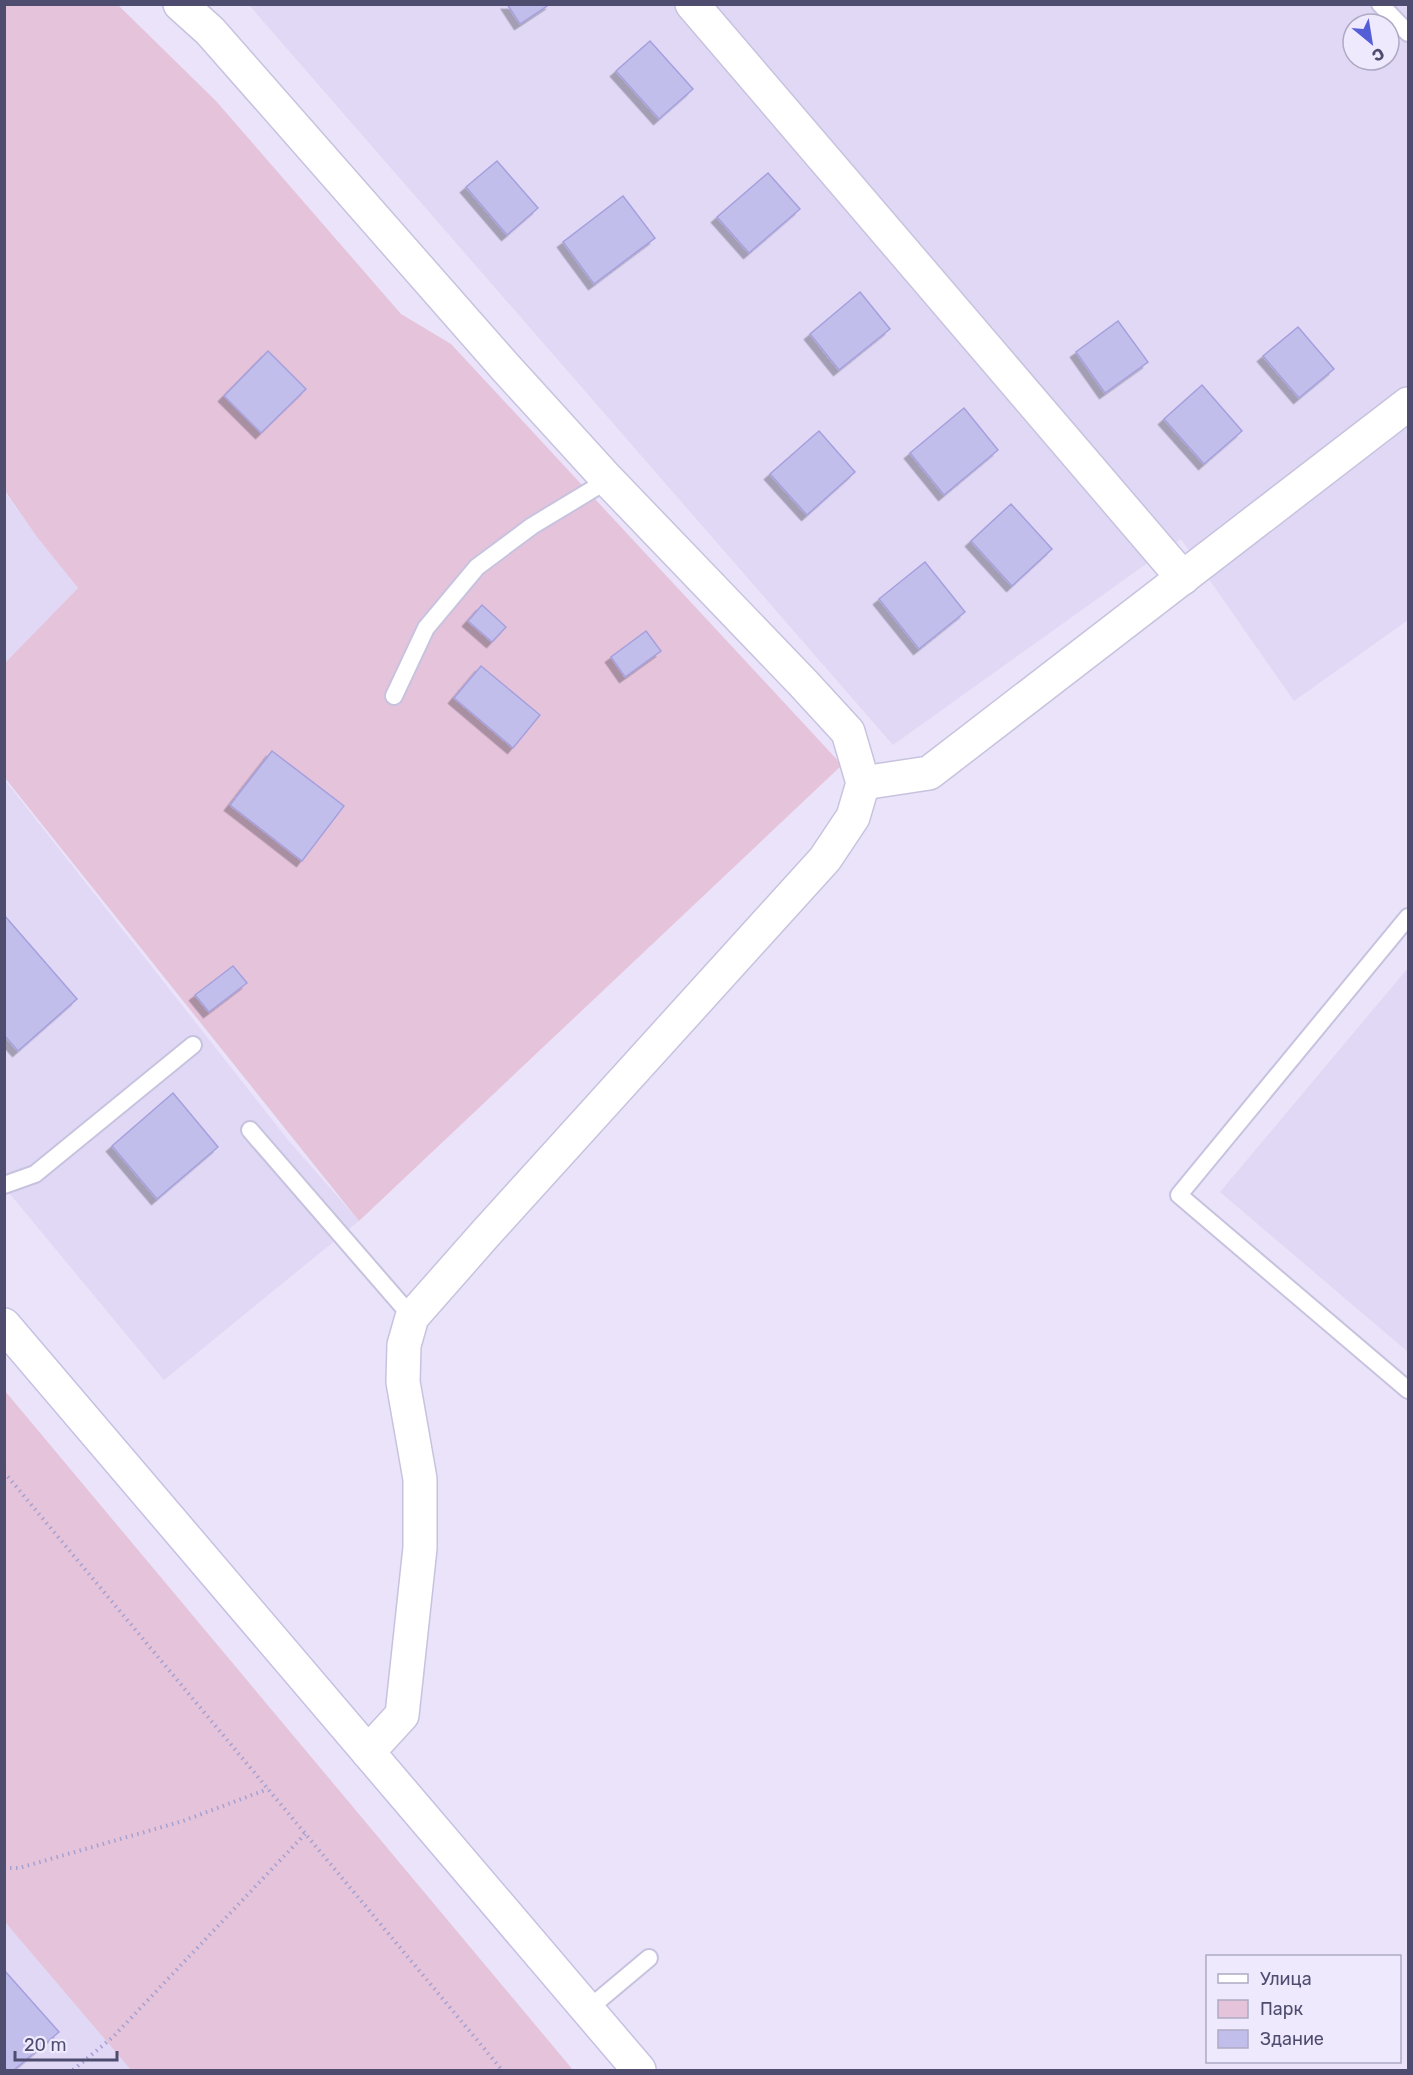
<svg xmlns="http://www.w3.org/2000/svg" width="1413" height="2075" font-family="Rubik,sans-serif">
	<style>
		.residential { fill: #e0d8f5; fill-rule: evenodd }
		.green { fill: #e5c3db }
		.building { fill: #c2beec; stroke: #a5a0dd; stroke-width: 1.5; filter: url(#shadow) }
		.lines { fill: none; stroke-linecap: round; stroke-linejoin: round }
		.service-casing { stroke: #c7c3df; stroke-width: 20 }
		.minor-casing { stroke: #c7c3df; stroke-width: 36 }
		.secondary-casing { stroke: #c6c1e3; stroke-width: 36 }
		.path { stroke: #a5a1d0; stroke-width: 4; stroke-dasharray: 1.5 4.5; stroke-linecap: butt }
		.service { stroke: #fff; stroke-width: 16 }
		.minor { stroke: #fff; stroke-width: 33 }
		.secondary { stroke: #fff; stroke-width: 33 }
	</style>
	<defs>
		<filter id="shadow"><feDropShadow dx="-5.5" dy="5.5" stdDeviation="0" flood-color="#0004"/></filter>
	</defs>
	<rect width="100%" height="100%" fill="#eae3f9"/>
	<!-- residential -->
	<g class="residential">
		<path d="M249 5H1408V620L1294 701 1181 539 893 745ZM1353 24H1389V60H1353Z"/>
		<path d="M4 491 37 537 78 588 5 663Z"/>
		<path d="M4 779 288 1140 359 1221 164 1380 5 1188Z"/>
		<path d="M1408 968V1352L1220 1192Z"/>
		<path d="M5 1922 131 2070H5Z"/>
	</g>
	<!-- green -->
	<g class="green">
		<path d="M5 4 118 5 216 101 401 314 451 344 842 765 359 1221 5 778V663L78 588 37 537 5 491Z"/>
		<path d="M4 1391H5L573 2070H131L5 1922Z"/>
	</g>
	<!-- building -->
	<g class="building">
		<path d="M507 4H550L520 24Z"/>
		<path d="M650 41 693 89 659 119 616 71Z"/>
		<path d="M497 161 538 208 507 235 466 187Z"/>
		<path d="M768 173 800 209 749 253 717 217Z"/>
		<path d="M623 196 655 238 594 284 563 242Z"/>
		<path d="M860 292 890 329 839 370 810 334Z"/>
		<path d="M1118 321 1148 362 1105 393 1076 352Z"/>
		<path d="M1298 327 1334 369 1299 398 1263 356Z"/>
		<path d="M268 351 306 389 261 433 224 396Z"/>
		<path d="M1202 385 1242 431 1204 464 1164 419Z"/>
		<path d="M964 408 998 450 944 495 910 453Z"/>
		<path d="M819 431 855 472 807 515 770 474Z"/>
		<path d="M1011 504 1052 549 1012 586 971 541Z"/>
		<path d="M925 562 965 612 919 649 879 599Z"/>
		<path d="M482 605 506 627 492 642 468 621Z"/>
		<path d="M646 631 661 651 625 677 611 657Z"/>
		<path d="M481 666 540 715 513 748 454 698Z"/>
		<path d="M272 751 344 806 302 861 230 805Z"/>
		<path d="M4 915 77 999 18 1051 4 1035Z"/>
		<path d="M233 966 247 983 209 1012 195 995Z"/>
		<path d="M173 1093 218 1147 157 1199 112 1146Z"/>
		<path d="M4 1970 59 2032 14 2070H7L4 2067Z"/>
	</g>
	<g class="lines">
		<defs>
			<g id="service">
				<path d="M1380 4 1408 33"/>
				<path d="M394 696 426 628 477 567 532 526 608 480"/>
				<path d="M1408 917 1179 1195 1408 1390"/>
				<path d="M250 1130 412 1317"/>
				<path d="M4 1185 35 1174 193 1045"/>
				<path d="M587 2010 649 1958"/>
			</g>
			<g id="minor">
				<path d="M180 4 210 31 506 368 608 480 803 683 848 732 863 783 853 817 825 859 486 1233 412 1317 404 1345 403 1382 420 1479V1548L402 1715 368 1752"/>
				<path d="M692 4 1183 578"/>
				<path d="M863 783 929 773 1408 404"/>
			</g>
			<path id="secondary" d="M4 1325 639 2070"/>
		</defs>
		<!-- service casing -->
		<use href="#service" class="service-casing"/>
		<!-- minor casing -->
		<use href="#minor" class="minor-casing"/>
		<!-- secondary casing -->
		<use href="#secondary" class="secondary-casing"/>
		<!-- path -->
		<g class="path">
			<path d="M4 1472 502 2070"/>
			<path d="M4 1868H19L183 1821 268 1789"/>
			<path d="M73 2070 113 2037 305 1834"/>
		</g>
		<!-- service -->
		<use href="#service" class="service"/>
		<!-- minor -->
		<use href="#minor" class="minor"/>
		<!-- secondary -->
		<use href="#secondary" class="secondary"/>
	</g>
	<!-- border -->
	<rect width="1413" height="2075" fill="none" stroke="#4e4c6f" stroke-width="12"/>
	<!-- legend -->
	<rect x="1206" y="1955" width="195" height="108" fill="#efe9fd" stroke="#afaac4" stroke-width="1.5"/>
	<rect x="1218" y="1974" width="30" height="9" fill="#ffffff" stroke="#afaac4" stroke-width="1.5"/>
	<text x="1260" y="1985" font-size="18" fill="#4e4c6f">Улица</text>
	<rect x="1218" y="2000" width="30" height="18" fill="#e5c3db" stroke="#afaac4" stroke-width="1.5"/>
	<text x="1260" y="2015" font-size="18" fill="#4e4c6f">Парк</text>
	<rect x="1218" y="2030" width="30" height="18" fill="#c2beec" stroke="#afaac4" stroke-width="1.5"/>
	<text x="1260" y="2045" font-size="18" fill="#4e4c6f">Здание</text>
	<!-- north arrow -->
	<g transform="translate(1371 42) rotate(150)"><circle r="28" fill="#efe9fd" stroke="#afaac4" stroke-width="1.5"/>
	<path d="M0-4.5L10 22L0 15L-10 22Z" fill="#545fd7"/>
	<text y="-9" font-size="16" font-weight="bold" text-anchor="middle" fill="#4e4c6f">С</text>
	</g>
	<!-- scale -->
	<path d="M15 2051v9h102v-9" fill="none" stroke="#4e4c6f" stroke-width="3"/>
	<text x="24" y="2051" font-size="18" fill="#4e4c6f" stroke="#efe9fd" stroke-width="4.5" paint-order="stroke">20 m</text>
</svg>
